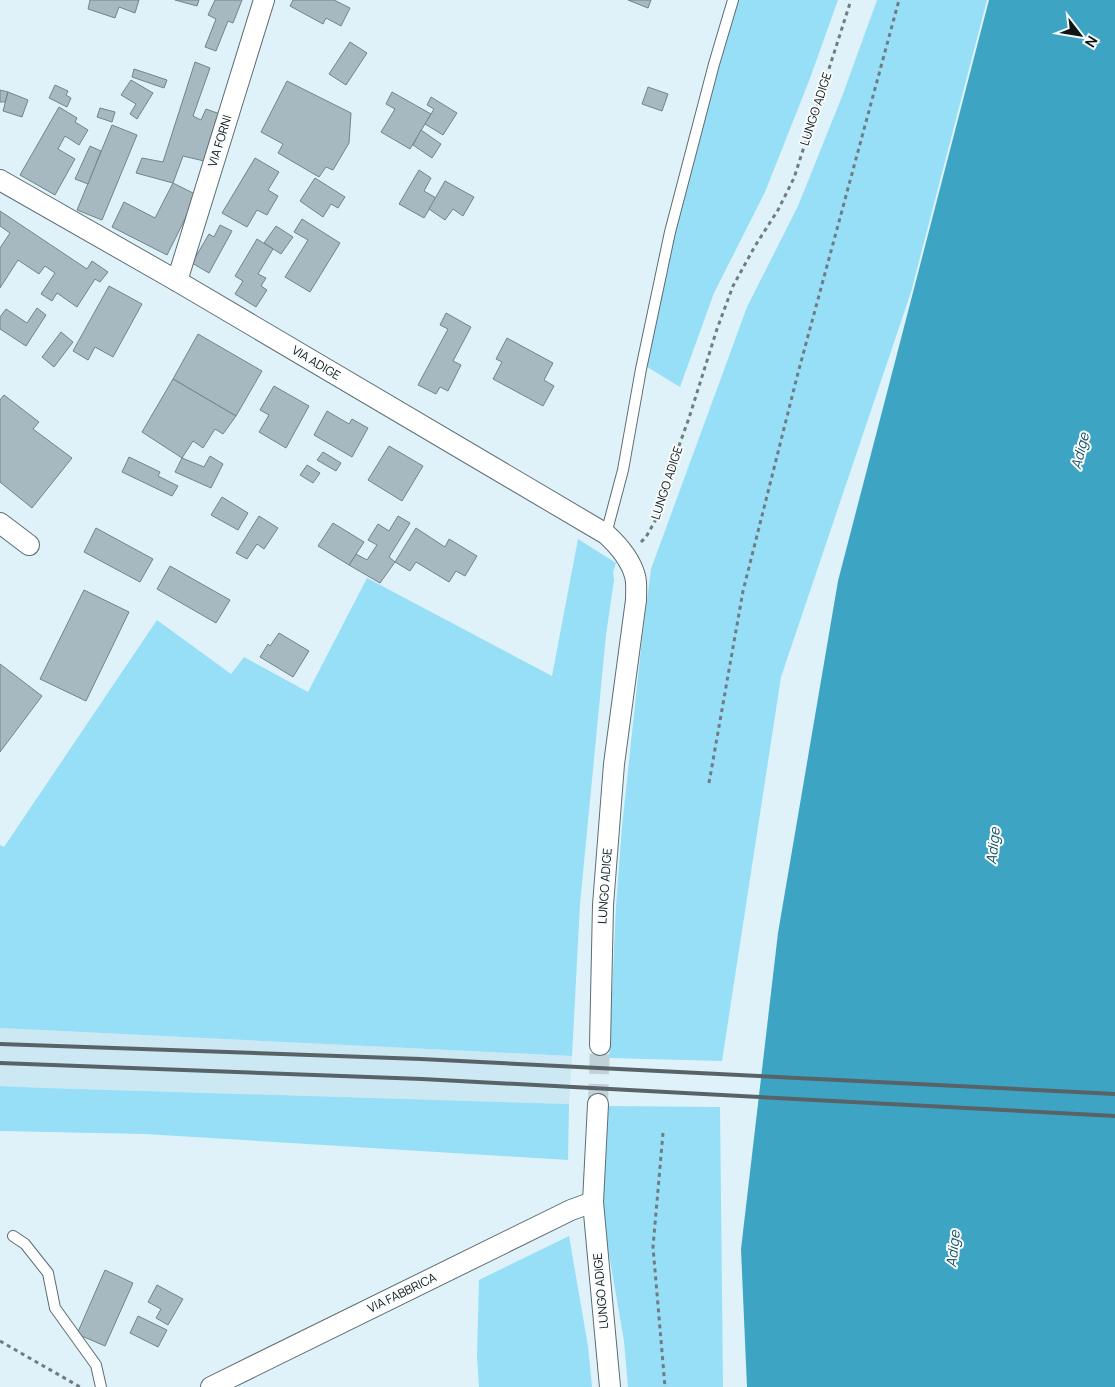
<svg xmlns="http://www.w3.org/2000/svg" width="1115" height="1387" font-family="Manrope,sans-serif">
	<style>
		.built { fill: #cce8f2 }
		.green { fill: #96dff7 }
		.water { fill: #3da5c3 }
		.building { fill: #a7b9c0; stroke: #72848a }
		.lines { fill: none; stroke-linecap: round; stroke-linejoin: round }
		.street-tunnel { stroke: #c0d1d7; stroke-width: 20; stroke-dasharray: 20 10; stroke-linecap: butt }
		.lane-casing { stroke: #5c6d73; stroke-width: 12 }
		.street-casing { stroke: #5c6d73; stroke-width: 22 }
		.path { stroke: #707c81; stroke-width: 3; stroke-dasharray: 4 4; stroke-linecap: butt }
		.lane { stroke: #fff; stroke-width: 10 }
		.street { stroke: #fff; stroke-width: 20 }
		.rail { stroke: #586367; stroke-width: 4 }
		.labels { text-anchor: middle; stroke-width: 4; stroke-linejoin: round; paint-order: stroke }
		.street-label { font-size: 12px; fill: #0e1517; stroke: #f9fdfe }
		.water-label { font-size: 14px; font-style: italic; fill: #164f60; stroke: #f9fdfe }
	</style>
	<rect width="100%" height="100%" fill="#dff2f9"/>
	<!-- built -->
	<path class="built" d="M0 1028 572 1056 569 1104 46 1088 0 1086Z"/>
	<!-- green -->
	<g class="green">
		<path d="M728 0H838L809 81 765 192 714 293 680 387 639 362Z"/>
		<path d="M877 0H987L911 292 781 677 722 1061 609 1058 616 906 622 827 642 639 651 569 747 307 798 206 843 94Z"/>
		<path d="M578 539 616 563 613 572 614 580 606 635 580 904 572 1056 0 1028V845L4 847 157 620 231 674 244 657 308 692 367 578 552 676Z"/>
		<path d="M0 1086 46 1088 569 1104 568 1160 145 1134 0 1131Z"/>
		<path d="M607 1106 720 1107 723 1387H628L624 1341 601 1208Z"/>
		<path d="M569 1236 588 1346 592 1387H479L477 1356 479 1280Z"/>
	</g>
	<!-- water -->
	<path class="water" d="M989 0H1115V1387H747L741 1249 778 933 838 581Z"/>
	<!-- building -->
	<g class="building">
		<path d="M90 0H139L135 13 119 7 115 18 88 9Z"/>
		<path d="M175 0H199L197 6Z"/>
		<path d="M215 0H242L233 23 228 21 216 51 205 47 216 19 208 15Z"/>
		<path d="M293 0H334L350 8 341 26 326 18 323 24 290 6Z"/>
		<path d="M628 0H651L648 8Z"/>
		<path d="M350 42 367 53 346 85 329 74Z"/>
		<path d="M195 62 210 68 193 116 201 120 206 109 220 114 204 161 183 156 173 183 136 173 142 158 163 162Z"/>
		<path d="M134 69 167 80 164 88 132 77Z"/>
		<path d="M131 80 153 93 137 119 130 114 136 104 121 95Z"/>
		<path d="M287 81 351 113 349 143 333 170 326 167 319 177 278 153 283 144 261 132Z"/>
		<path d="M55 85 68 91 66 95 71 98 67 107 49 98Z"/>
		<path d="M648 87 668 94 662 111 642 104Z"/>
		<path d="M0 90 8 92 5 102H0Z"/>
		<path d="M8 92 28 100 22 117 3 111Z"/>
		<path d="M392 92 431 114 410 149 381 132 395 109 386 104Z"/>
		<path d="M431 97 457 113 443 135 425 124 434 109 427 105Z"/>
		<path d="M59 107 77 118 75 122 88 130 79 145 65 136 58 149 75 159 55 195 20 175Z"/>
		<path d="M100 108 115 112 112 122 97 117Z"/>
		<path d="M112 125 137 135 102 220 77 210Z"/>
		<path d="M421 130 441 144 432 158 413 145Z"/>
		<path d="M90 146 101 151 88 184 75 179Z"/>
		<path d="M255 158 279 172 268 190 278 196 267 215 257 210 247 227 222 213Z"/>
		<path d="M419 170 431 178 424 191 436 198 424 218 399 204Z"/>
		<path d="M315 178 345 197 338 208 331 204 323 217 300 201Z"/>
		<path d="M445 181 474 197 463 216 453 209 445 220 429 209Z"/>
		<path d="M173 183 197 195 167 255 112 227 124 202 155 218Z"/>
		<path d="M0 211 87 269 92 261 108 272 100 282 95 279 77 307 57 293 52 301 41 294 55 273 45 266 39 274 18 260 0 288V248L10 233 0 226Z"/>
		<path d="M302 219 340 243 310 292 285 277 308 240 294 232Z"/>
		<path d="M220 225 232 231 209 273 192 263 209 234 214 237Z"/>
		<path d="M276 226 293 237 281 254 264 243Z"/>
		<path d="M257 239 273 249 258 274 266 278 261 286 267 290 256 307 235 294 243 281 235 276Z"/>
		<path d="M109 286 142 304 113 357 95 347 88 360 73 351Z"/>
		<path d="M37 308 46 315 26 346 0 329V317L6 309 27 323Z"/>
		<path d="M446 313 471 327 453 361 461 365 448 391 440 387 436 394 418 385 448 329 440 325Z"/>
		<path d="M61 332 73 342 54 367 42 357Z"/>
		<path d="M198 334 262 371 236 416 173 379Z"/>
		<path d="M507 338 553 363 544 380 554 386 543 406 493 379 502 362 496 359Z"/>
		<path d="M173 379 236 416 223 434 215 429 203 448 193 441 182 458 142 432Z"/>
		<path d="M274 386 309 406 286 448 259 432 269 415 260 410Z"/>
		<path d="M4 395 39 422 33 429 72 458 32 508 0 482V400Z"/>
		<path d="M327 411 349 424 352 419 368 428 352 457 314 435Z"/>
		<path d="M389 446 423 466 402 501 368 480Z"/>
		<path d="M323 452 341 463 336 471 317 460Z"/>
		<path d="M210 456 223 464 211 488 175 472 182 458 204 467Z"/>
		<path d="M129 457 160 472 158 476 178 486 172 496 122 472Z"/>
		<path d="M307 465 320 473 313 483 300 475Z"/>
		<path d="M222 497 248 513 238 530 211 515Z"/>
		<path d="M259 516 278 528 264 549 257 544 247 559 236 553Z"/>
		<path d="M398 516 410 523 389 557 395 562 380 583 349 565 356 554 367 560 377 545 368 540 378 524 389 531Z"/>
		<path d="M333 523 364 542 349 565 318 546Z"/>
		<path d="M96 528 153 559 140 582 84 552Z"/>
		<path d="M416 528 445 547 449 539 477 556 465 576 456 571 449 582 416 562 410 571 395 562Z"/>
		<path d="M170 566 230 600 216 623 157 589Z"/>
		<path d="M84 590 129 612 86 701 40 679Z"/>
		<path d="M279 633 309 651 293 677 260 657 268 644 270 646Z"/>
		<path d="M0 664 42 696 0 752Z"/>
		<path d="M105 1270 133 1283 105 1346 77 1334Z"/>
		<path d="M157 1285 183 1299 168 1325 156 1318 161 1309 148 1302Z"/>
		<path d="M138 1316 167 1330 158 1347 130 1333Z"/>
	</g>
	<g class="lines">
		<!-- street-tunnel -->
		<path class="street-tunnel" d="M598 1104 600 1045"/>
		<defs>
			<g id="lane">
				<path d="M606 534 623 470 641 369 670 232 714 64 733 0"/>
				<path d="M13 1236 25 1244 48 1273 55 1308 96 1365 101 1387"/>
			</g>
			<g id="street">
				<path d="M0 180 177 281 606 534C618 545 631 561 635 576 637 583 636 592 636 600L614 764 603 905 600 1045"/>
				<path d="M177 281 264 0"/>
				<path d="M0 523 29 545"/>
				<path d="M598 1104 593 1202 610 1387"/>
				<path d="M211 1387 571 1210 593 1202"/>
			</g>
		</defs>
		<!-- lane casing -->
		<use href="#lane" class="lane-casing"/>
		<!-- street casing -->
		<use href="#street" class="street-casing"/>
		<!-- path -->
		<g class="path">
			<path d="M641 542 646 537 655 521 675 457 689 418 717 329 733 286 755 246 778 210 794 178 851 0"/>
			<path d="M709 783 743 591 798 373 899 0"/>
			<path d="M663 1133 653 1247 665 1387"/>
			<path d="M0 1341 80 1387"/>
		</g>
		<!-- lane -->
		<use href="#lane" class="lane"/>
		<!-- street -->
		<use href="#street" class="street"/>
		<!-- rail -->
		<g class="rail">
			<path d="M0 1044 421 1059 1115 1094"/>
			<path d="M0 1063 422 1079 1115 1116"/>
		</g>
	</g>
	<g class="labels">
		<!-- street labels -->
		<g class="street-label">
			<text transform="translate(816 109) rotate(-72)" y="4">LUNGO ADIGE</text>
			<text transform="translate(220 141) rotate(-73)" y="4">VIA FORNI</text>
			<text transform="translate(316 363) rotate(31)" y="4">VIA ADIGE</text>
			<text transform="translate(667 483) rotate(-72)" y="4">LUNGO ADIGE</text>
			<text transform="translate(605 886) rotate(-86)" y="4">LUNGO ADIGE</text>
			<text transform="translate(601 1291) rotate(-95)" y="4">LUNGO ADIGE</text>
			<text transform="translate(402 1293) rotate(-26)" y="4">VIA FABBRICA</text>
		</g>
		<!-- water labels -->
		<g class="water-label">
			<text transform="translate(1080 451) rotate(-76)" y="5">Adige</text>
			<text transform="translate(993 846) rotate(-84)" y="5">Adige</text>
			<text transform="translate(953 1249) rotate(-84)" y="5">Adige</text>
		</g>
	</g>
	<!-- north arrow -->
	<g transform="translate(1080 35) rotate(121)" stroke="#f9fdfe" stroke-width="4" paint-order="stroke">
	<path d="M0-4L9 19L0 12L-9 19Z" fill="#0e1517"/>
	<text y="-8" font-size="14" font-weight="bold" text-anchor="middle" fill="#0e1517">N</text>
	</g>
</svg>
